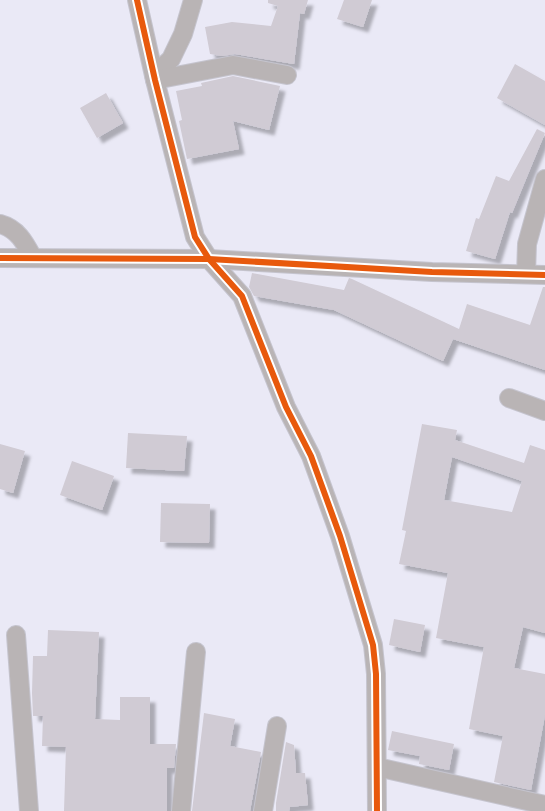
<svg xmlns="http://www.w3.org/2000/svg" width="545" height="811" font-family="'DM Sans',sans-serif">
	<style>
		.building { fill: #d0cbd4; fill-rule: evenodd; filter: url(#shadow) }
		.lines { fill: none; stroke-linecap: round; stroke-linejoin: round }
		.minor-casing { stroke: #c5c4ce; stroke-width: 20 }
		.minor { stroke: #b9b4b5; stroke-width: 18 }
		.cycleway-casing { stroke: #fff; stroke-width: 10 }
		.cycleway { stroke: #e8590c; stroke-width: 6 }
	</style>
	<defs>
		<filter id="shadow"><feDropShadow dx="5.5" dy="5.5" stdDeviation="1.5" flood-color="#0004"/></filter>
	</defs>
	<rect width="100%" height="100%" fill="#eae9f6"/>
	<!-- building -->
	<g class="building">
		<path d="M268 0H308L304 14 300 13 294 64 235 54 222 56 210 54 205 27 232 22 271 26 278 6 268 3Z"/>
		<path d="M344 0H372L363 27 337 19Z"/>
		<path d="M515 64 545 81V125L497 98Z"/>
		<path d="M233 76 280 86 269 130 233 121 239 149 187 159 179 121 182 120 176 91 202 86 201 83Z"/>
		<path d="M106 93 123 123 97 138 80 108Z"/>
		<path d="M537 129 545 133 512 213 510 212 495 259 466 251 476 218 479 219 496 176 509 181Z"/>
		<path d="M252 273 344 290 349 278 352 279 459 329 467 304 530 325 543 287H545V370L453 339 443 361 334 310 254 296 249 287Z"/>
		<path d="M422 424 457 430 455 440 524 463 530 445 545 450V633L523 627 514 668 545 674V715L531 790 494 782 503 736 469 729 484 647 436 638 448 573 399 564 406 531 402 530ZM452 457 522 481 512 512 444 500Z"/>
		<path d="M128 433 187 436 184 471 126 468Z"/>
		<path d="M0 444 25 451 13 493 0 489Z"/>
		<path d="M72 461 114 476 102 510 60 495Z"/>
		<path d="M161 503 210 504 209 543 160 542Z"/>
		<path d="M394 619 425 625 420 652 389 645Z"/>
		<path d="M48 630 99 632 95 719 120 720V697H150V744H176L174 768H167V811H64L66 747 42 746 43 716H33L32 693 33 656H47Z"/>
		<path d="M204 713 235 719 230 746 261 752 250 811H192Z"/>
		<path d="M392 731 454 744 449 770 419 764 420 756 388 750Z"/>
		<path d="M286 742 294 745 296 773H305L308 805 290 807 289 811H276V803Z"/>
	</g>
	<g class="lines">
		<defs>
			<g id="minor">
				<path d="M137 0 155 80 195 237 209 259 242 296 286 407 311 456 340 536 373 645 376 674 377 811"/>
				<path d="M154 75 171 59 183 34 193 0"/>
				<path d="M155 80 233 65 287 75"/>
				<path d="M0 224C18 229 25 243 33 258"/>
				<path d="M0 258 209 259 432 272 545 275"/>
				<path d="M526 274 527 244 545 179"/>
				<path d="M509 398 545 411"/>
				<path d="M16 635 29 811"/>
				<path d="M377 767 545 805"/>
				<path d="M181 811 196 652"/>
				<path d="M263 811 277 726"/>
			</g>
		</defs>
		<!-- minor casing -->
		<use href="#minor" class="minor-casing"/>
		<!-- minor -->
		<use href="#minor" class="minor"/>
		<defs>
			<g id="cycleway">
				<path d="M137 0 155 80 195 237 209 259 242 296 286 407 311 456 340 536 373 645 376 674 377 811"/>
				<path d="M0 258 209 259 432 272 545 275"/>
			</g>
		</defs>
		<!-- cycleway casing -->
		<use href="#cycleway" class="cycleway-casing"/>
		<!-- cycleway -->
		<use href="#cycleway" class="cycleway"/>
	</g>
</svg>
